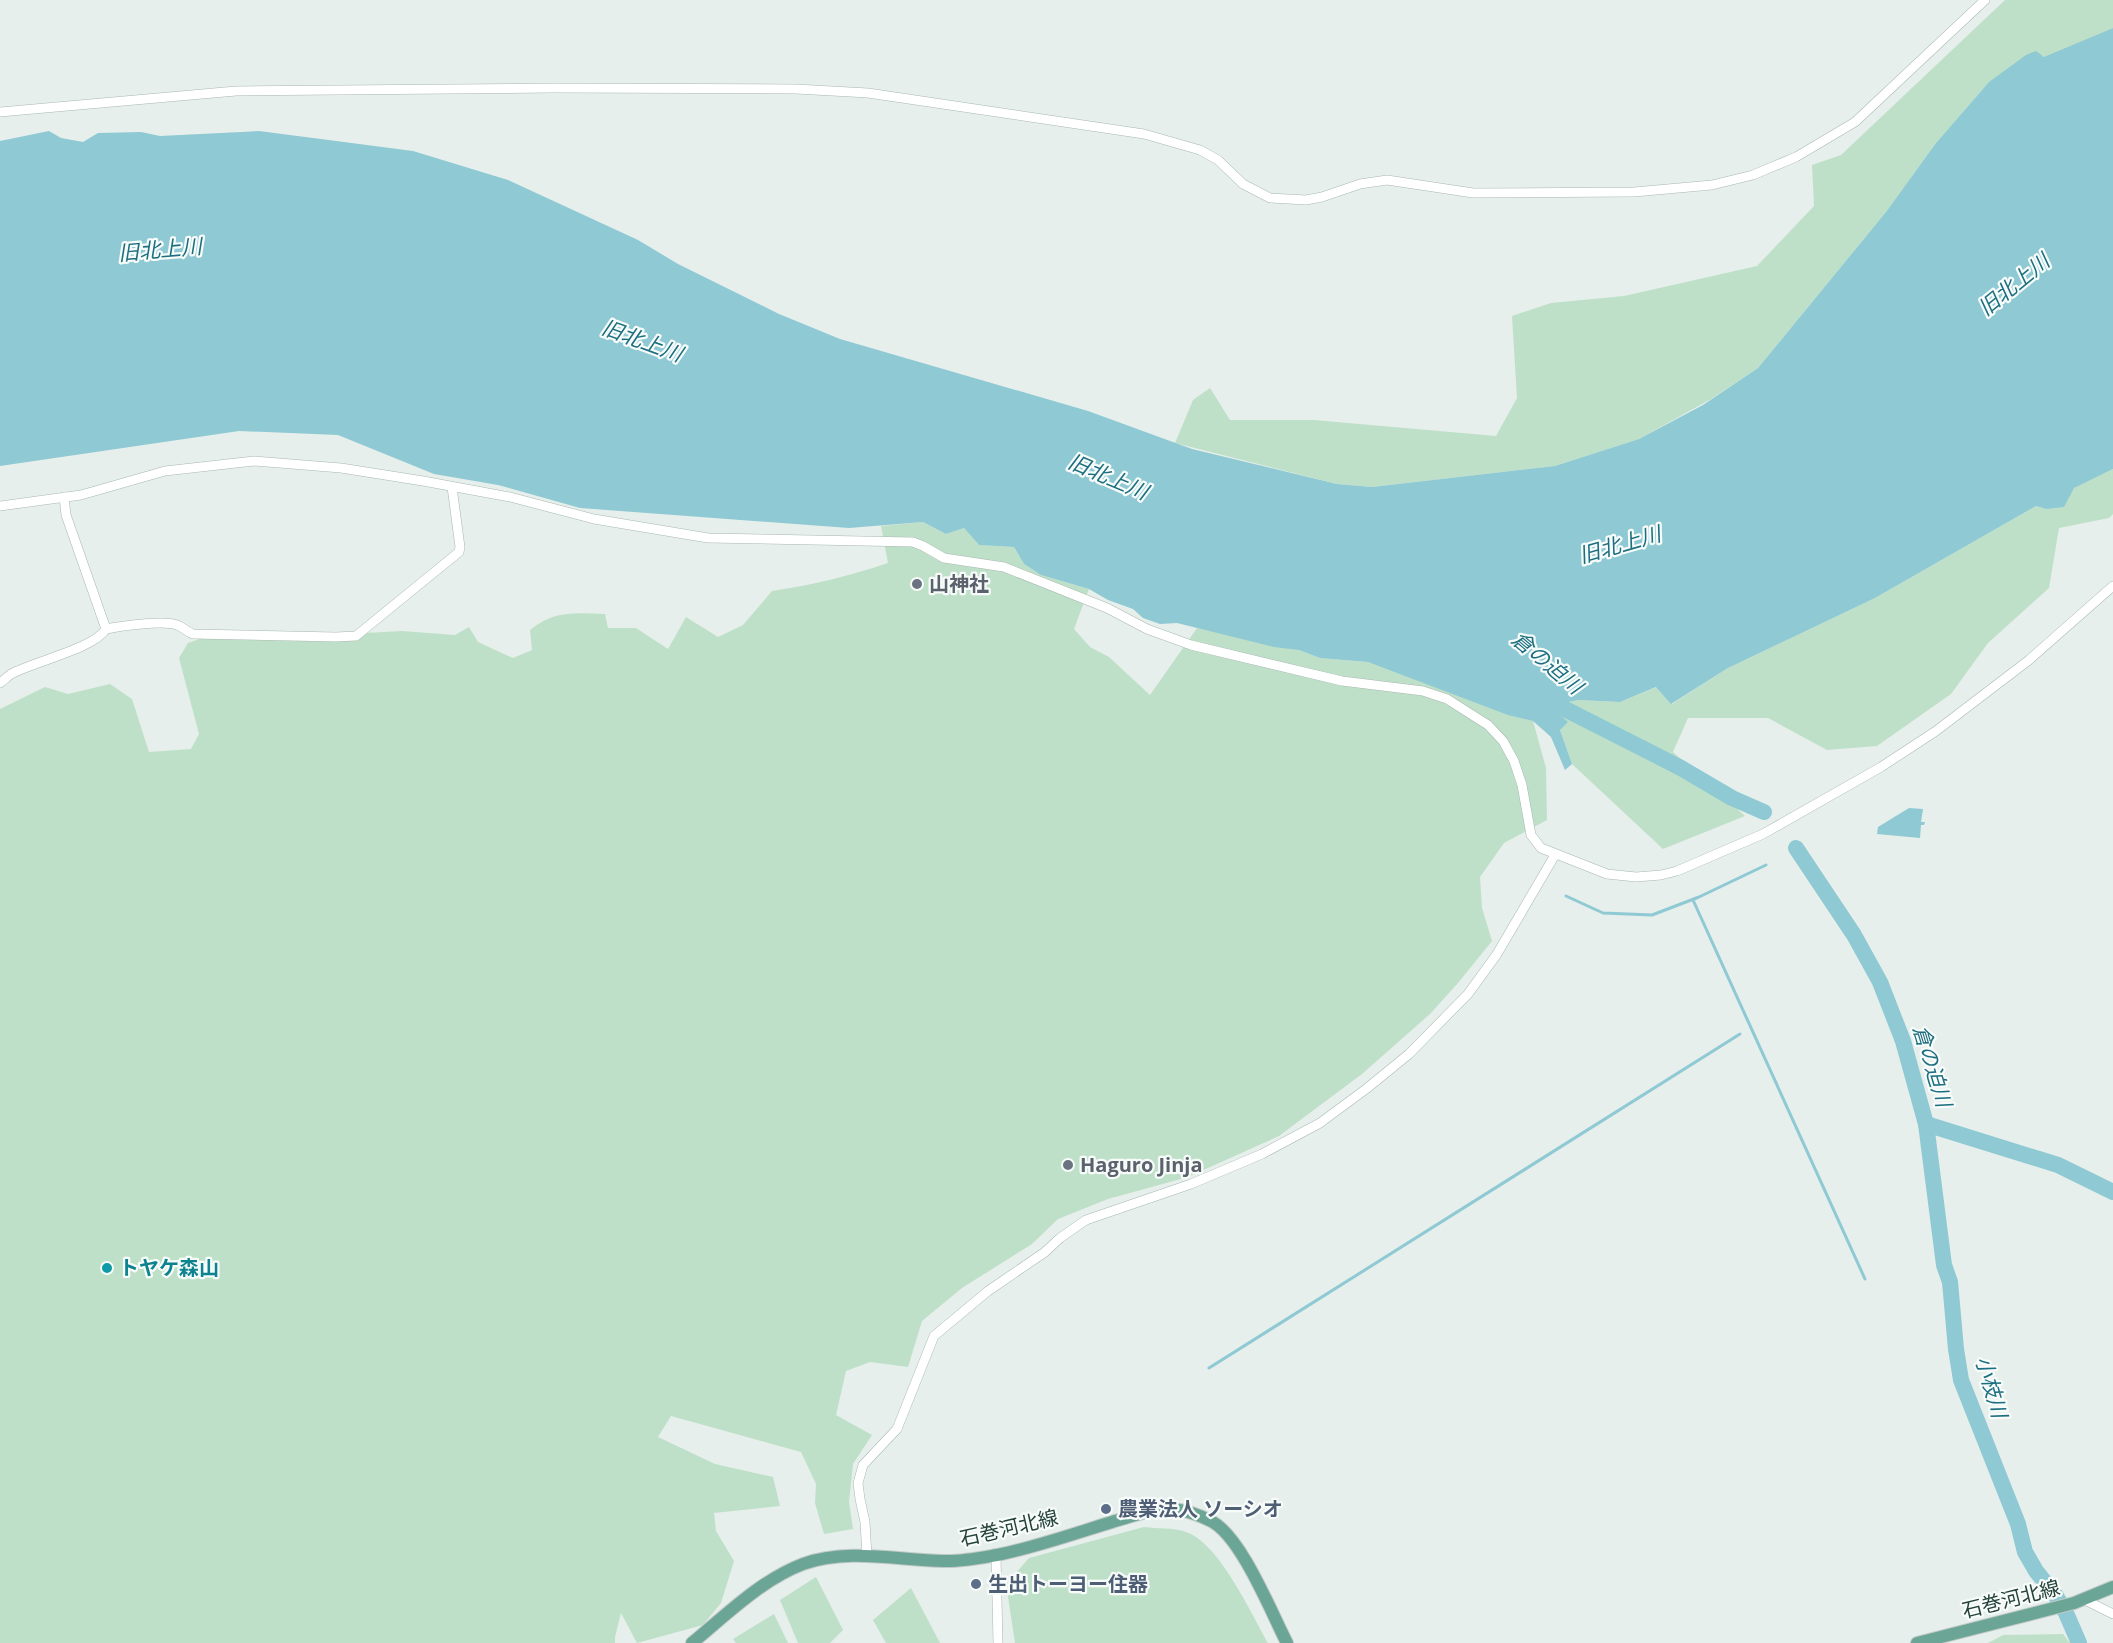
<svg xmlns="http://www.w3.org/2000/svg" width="2113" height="1643" font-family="'Open Sans','Noto Sans JP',sans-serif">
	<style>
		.green { fill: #bfe0c8 }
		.water { fill: #8ec9d4 }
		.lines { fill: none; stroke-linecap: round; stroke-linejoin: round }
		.stream { stroke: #8ec9d4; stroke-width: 3 }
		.river { stroke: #8ec9d4; stroke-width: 16 }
		.minor-casing { stroke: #a8b8b2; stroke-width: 10 }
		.major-casing { stroke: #c2cac8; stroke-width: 14 }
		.minor { stroke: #fff; stroke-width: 9 }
		.major { stroke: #6aa596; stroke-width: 12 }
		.worship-dot { fill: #6b7280; stroke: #f7fbf9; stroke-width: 2 }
		.culture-dot { fill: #0f9aa8; stroke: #f7fbf9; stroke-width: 2 }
		.service-dot { fill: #5c6f8a; stroke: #f7fbf9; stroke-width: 2 }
		.labels { text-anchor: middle; stroke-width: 4.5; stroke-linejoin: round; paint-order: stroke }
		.worship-label { font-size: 20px; font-weight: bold; fill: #5b616d; stroke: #f7fbf9; text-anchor: start }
		.culture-label { font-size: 20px; font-weight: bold; fill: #0d838f; stroke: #f7fbf9; text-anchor: start }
		.service-label { font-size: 20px; font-weight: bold; fill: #4e5e75; stroke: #f7fbf9; text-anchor: start }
		.street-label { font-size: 20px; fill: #24423a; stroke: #f7fbf9 }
		.water-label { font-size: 21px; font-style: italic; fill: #1c6f80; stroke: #f7fbf9 }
	</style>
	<rect width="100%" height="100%" fill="#e6efeb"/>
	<!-- green -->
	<g class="green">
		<path d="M2005 0H2113V28L1989 82 1936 143 1886 212 1758 368 1711 399 1639 439 1555 466 1372 487 1337 484 1175 443 1193 400 1210 388 1230 420H1314L1496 436 1517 398 1512 316 1551 303 1624 296 1757 266 1814 206 1812 165 1841 155Z"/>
		<path d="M2113 469V514L2109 518 2059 528 2049 588 1988 643 1951 694 1877 746 1827 750 1768 718H1688L1673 752 1745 816 1663 849 1572 764 1560 730 1549 706 1578 700 1620 702 1657 687 1672 704 1728 668 1875 598 2036 506 2046 509 2073 488Z"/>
		<path d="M923 522 946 534 964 528 979 545 1014 547 1024 564 1041 575 1089 589 1074 629 1090 647 1109 657 1150 695 1197 628 1299 650 1320 658 1368 662 1533 721 1546 768 1547 820 1504 843 1480 877 1482 908 1492 941 1458 983 1430 1014 1362 1074 1279 1136 1188 1177 1108 1199 1058 1219 1032 1244 962 1288 922 1321 908 1367 870 1362 846 1371 836 1415 872 1435 853 1464 849 1502 853 1529 824 1534 815 1503 816 1484 801 1452 671 1416 658 1437 715 1464 773 1477 780 1506 714 1513 716 1531 734 1561 721 1603 703 1625 637 1643 621 1613 615 1637V1643H0V709L45 687 68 694 110 684 132 699 149 752 191 749 199 734 179 658 188 643 223 631 272 640 345 638 366 633 402 631 455 635 469 627 478 642 513 658 532 650 530 630C554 610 576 613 605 614L608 628H636L668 649 686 617 718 637 743 625 772 591C812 585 849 576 888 563L881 526Z"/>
		<path d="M1144 1527C1157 1529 1174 1527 1186 1532 1219 1543 1251 1613 1268 1643H1015L1006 1584 1029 1558Z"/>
		<path d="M816 1577 843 1630 830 1643H798L780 1600Z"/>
		<path d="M911 1588 940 1643H886L873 1620Z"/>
		<path d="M774 1614 788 1643H736L733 1639Z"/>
		<path d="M2063 1634 2070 1643H1988L2003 1635Z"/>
	</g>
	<!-- water -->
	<g class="water">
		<path d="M2113 28V469L2074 488 2064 507 2046 509 2036 506 1875 598 1728 668 1671 704 1656 687 1620 702 1578 700 1550 706 1568 722 1560 730 1572 764 1565 770 1551 737 1533 721 1508 715 1368 662 1320 658 1299 650 1274 647 1177 623 1160 624 1143 618 1133 609 1108 600 1089 589 1041 575 1024 564 1014 547 979 545 964 528 946 534 923 522 849 528 580 508 498 485 434 474 338 435 239 431 0 466V141L49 131 61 138 83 142 98 133 141 132 160 136 259 131 413 151 508 180 638 240 678 264 779 314 840 339 1088 411 1192 449 1337 484 1372 487 1555 466 1639 439 1703 405 1758 368 1886 212 1936 143 1989 82 2026 55 2036 51 2044 57Z"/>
		<path d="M1909 808 1923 809 1921 822H1925L1924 825H1921L1920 838 1877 834 1878 827Z"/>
	</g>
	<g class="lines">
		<!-- stream -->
		<g class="stream">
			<path d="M1566 896 1603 913 1652 915 1699 897 1766 865"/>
			<path d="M1693 900 1865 1279"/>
			<path d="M1209 1368 1740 1034"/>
		</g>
		<!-- river -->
		<g class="river">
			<path d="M1542 692 1563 708 1681 768 1732 798 1764 812"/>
			<path d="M1796 848 1854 935 1880 982 1903 1041 1926 1124 1944 1265 1950 1282 1956 1349 1961 1380 2018 1524 2025 1552 2036 1571 2056 1596 2066 1613 2079 1643"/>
			<path d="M1926 1124 2058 1165 2113 1192"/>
		</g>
		<defs>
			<g id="minor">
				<path d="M0 112 236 91 552 88 796 89 868 93 1144 134 1200 150 1218 160 1243 184 1270 198 1306 200 1322 197 1360 184 1387 180 1473 193 1634 192 1712 185 1753 175 1796 157 1855 122 1985 0"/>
				<path d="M0 506 81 495 165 471 254 461 341 468 423 481 510 497 594 519 708 538 913 542 923 546 944 558 1004 567 1107 608 1147 629 1191 645 1342 681 1423 691 1447 699 1488 725 1503 741 1514 761 1522 785 1531 835 1541 848 1607 874 1636 877 1661 875 1677 871 1763 834 1881 767 1936 731 2029 660 2113 586"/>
				<path d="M106 629C121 626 163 620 177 625 183 627 187 632 193 634L336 637 356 636 459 552 460 547 452 487"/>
				<path d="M0 683C4 680 7 677 11 674 33 662 95 648 106 629L66 515 64 497"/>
				<path d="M996 1555 998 1643"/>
				<path d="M867 1556 865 1522 860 1499 858 1483 863 1465 897 1429 934 1336 988 1291 1045 1252 1060 1238 1086 1220 1191 1184 1262 1154 1320 1123 1366 1089 1409 1054 1468 994 1497 954 1555 855"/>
				<path d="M2083 1599 2113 1614"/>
			</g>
			<g id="major">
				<path d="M692 1643C726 1615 761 1580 803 1564 847 1548 897 1560 943 1561 960 1562 980 1558 997 1555 1037 1547 1076 1533 1115 1521 1133 1516 1154 1508 1172 1509 1186 1510 1199 1515 1211 1521 1241 1536 1271 1612 1287 1643"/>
				<path d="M1917 1643 2074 1603 2113 1587"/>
			</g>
		</defs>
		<!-- minor casing -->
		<use href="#minor" class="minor-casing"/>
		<!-- major casing -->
		<use href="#major" class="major-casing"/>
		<!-- minor -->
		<use href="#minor" class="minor"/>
		<!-- major -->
		<use href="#major" class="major"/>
	</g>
	<!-- markers -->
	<g class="worship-dot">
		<circle cx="917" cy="584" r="6"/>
		<circle cx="1068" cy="1165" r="6"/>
	</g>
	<circle class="culture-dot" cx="107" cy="1268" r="6"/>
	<g class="service-dot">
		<circle cx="1106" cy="1509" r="6"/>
		<circle cx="976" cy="1584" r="6"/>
	</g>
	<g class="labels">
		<!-- worship labels -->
		<g class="worship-label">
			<text x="929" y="591">山神社</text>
			<text x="1080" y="1172">Haguro Jinja</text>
		</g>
		<!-- culture labels -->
		<g class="culture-label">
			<text x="119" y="1275">トヤケ森山</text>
		</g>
		<!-- service labels -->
		<g class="service-label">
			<text x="1118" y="1516">農業法人 ソーシオ</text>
			<text x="988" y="1591">生出トーヨー住器</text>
		</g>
		<!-- street labels -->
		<g class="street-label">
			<text transform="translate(1009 1528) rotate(-13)" y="7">石巻河北線</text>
			<text transform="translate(2011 1599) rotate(-14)" y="7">石巻河北線</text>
		</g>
		<!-- water labels -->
		<g class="water-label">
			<text transform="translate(160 250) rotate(-5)" y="7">旧北上川</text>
			<text transform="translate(2014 285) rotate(-39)" y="7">旧北上川</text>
			<text transform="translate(642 341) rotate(20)" y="7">旧北上川</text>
			<text transform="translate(1108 477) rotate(23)" y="7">旧北上川</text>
			<text transform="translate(1620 545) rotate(-16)" y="7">旧北上川</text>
			<text transform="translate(1547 663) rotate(40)" y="7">倉の迫川</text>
			<text transform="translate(1932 1066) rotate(73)" y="7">倉の迫川</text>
			<text transform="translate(1991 1387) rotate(74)" y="7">小枝川</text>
		</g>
	</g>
</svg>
